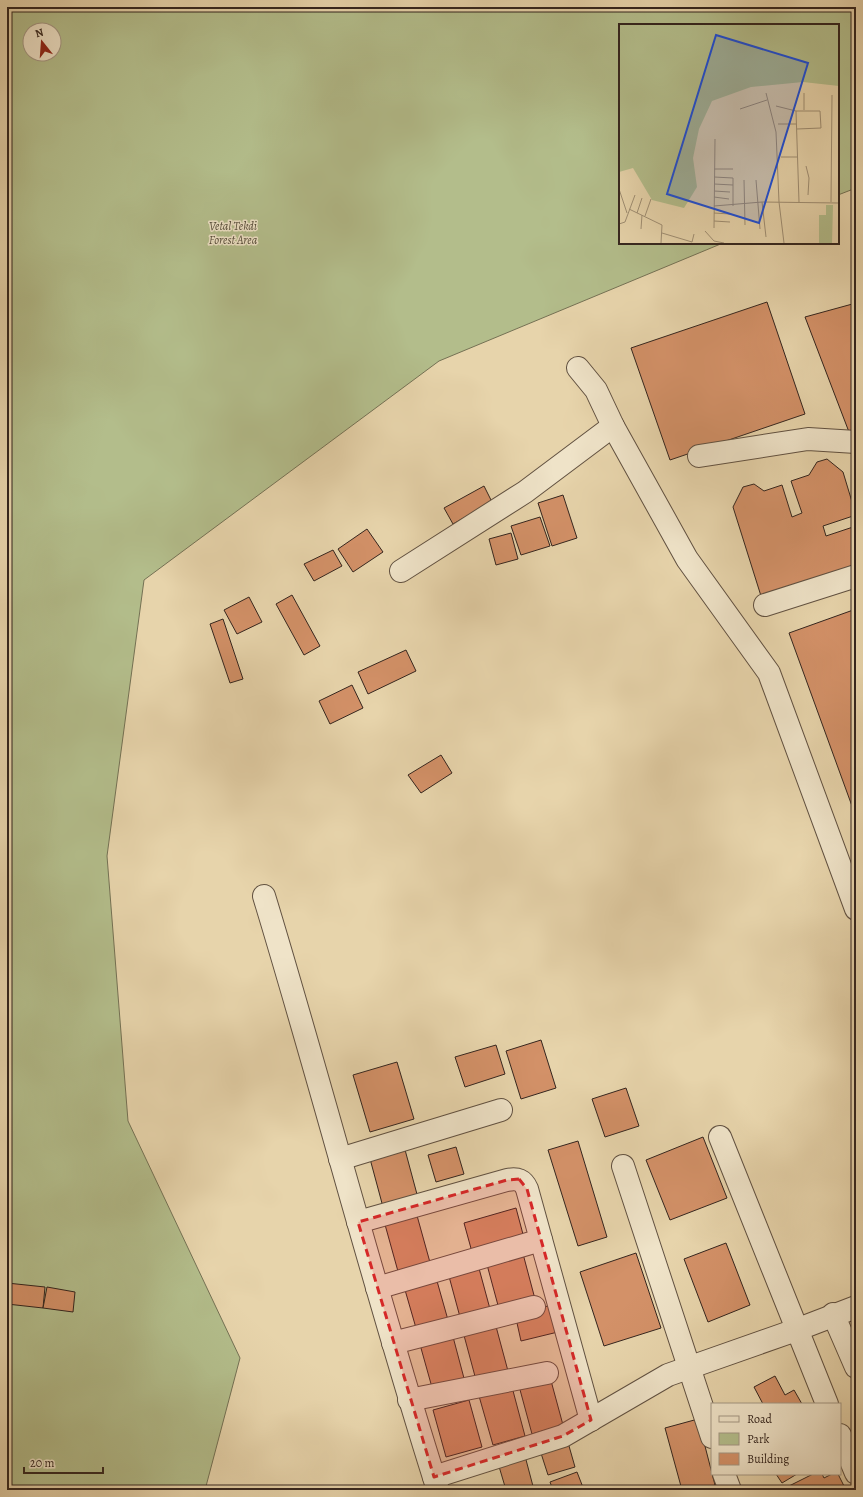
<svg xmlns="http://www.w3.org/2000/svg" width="863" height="1497" font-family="Alegreya,serif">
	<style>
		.green { fill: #b3bd8b; stroke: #747154; fill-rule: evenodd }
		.building { fill: #d39168; stroke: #34251e }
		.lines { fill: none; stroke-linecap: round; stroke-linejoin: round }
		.street-casing { stroke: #615141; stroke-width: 24 }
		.street { stroke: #efe3c8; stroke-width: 22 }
		.marked { fill: #d62828; fill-opacity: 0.2; stroke: #d62828; stroke-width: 3; stroke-dasharray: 8 5; stroke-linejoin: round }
		.labels { text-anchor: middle; stroke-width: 3; stroke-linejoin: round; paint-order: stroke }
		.park-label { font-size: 12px; font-style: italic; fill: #544b39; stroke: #efe3c8 }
		.inset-road { fill: none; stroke: #9f8e73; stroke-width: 1 }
		.view { fill: #1d4ed8; fill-opacity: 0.15; stroke: #1d4ed8; stroke-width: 2 }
		.inset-edge { fill: none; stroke: #34251e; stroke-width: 2 }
	</style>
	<rect width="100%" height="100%" fill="#e7d4ab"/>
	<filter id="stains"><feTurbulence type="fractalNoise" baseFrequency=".005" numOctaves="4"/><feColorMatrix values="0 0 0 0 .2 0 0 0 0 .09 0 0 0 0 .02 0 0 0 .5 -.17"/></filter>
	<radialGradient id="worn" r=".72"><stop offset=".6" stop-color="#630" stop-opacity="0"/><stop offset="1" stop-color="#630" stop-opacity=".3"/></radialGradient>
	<!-- green -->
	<path class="green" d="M7 7H856V188L838 195V25H620V243H723L439 361 144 580 107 856 128 1121 240 1358 205 1490H7ZM30 30H54V54H30Z"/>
	<!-- building -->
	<g class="building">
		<path d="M767 302 805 414 670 460 631 348Z"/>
		<path d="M856 303V430L849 432 805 317Z"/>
		<path d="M827 459 843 472 856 515 823 526 826 536 856 526V565L761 596 733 507 743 487 754 484 764 491 782 485 792 517 802 513 791 481 809 475 817 462Z"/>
		<path d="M484 486 492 502 453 524 444 508Z"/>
		<path d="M563 495 577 538 552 546 538 503Z"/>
		<path d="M540 517 550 546 521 555 511 526Z"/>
		<path d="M367 529 383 552 353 572 338 549Z"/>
		<path d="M511 533 518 559 496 565 489 539Z"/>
		<path d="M333 550 342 566 314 581 304 564Z"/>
		<path d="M292 595 320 646 304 655 276 604Z"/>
		<path d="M249 597 262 622 237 634 224 610Z"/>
		<path d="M856 609V817L789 633Z"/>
		<path d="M223 619 243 679 230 683 210 624Z"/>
		<path d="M406 650 416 671 368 694 358 672Z"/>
		<path d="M352 685 363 708 330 724 319 701Z"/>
		<path d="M441 755 452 773 421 793 408 775Z"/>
		<path d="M541 1040 556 1088 521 1099 506 1051Z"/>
		<path d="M496 1045 505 1074 465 1087 455 1057Z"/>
		<path d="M397 1062 414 1119 370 1132 353 1075Z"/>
		<path d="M626 1088 639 1126 605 1137 592 1099Z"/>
		<path d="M703 1137 727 1198 670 1220 646 1160Z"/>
		<path d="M578 1141 607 1237 578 1246 548 1150Z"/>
		<path d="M404 1146 418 1198 383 1207 369 1155Z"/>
		<path d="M456 1147 464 1174 436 1182 428 1155Z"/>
		<path d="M516 1208 524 1238 472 1252 464 1223Z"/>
		<path d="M416 1212 431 1266 399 1275 384 1221Z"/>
		<path d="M726 1243 750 1305 708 1322 684 1259Z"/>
		<path d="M522 1250 535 1299 499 1309 486 1261Z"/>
		<path d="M636 1253 661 1328 604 1346 580 1272Z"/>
		<path d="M477 1261 490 1309 460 1317 447 1269Z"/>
		<path d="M435 1274 448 1320 416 1328 403 1283Z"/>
		<path d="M7 1283 45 1287 43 1308 7 1304Z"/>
		<path d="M47 1287 75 1292 73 1312 43 1308Z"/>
		<path d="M556 1304 562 1331 521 1341 515 1314Z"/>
		<path d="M494 1319 508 1371 476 1380 462 1328Z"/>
		<path d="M452 1333 465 1382 433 1391 419 1341Z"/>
		<path d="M775 1376 785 1395 794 1390 802 1404H763L754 1387Z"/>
		<path d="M550 1377 563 1425 532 1434 519 1386Z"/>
		<path d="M512 1387 525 1436 493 1445 479 1396Z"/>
		<path d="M469 1400 482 1447 446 1457 433 1410Z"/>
		<path d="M698 1419 715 1485 698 1490H682L665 1428Z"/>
		<path d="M567 1439 575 1467 548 1475 539 1447Z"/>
		<path d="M525 1456 534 1490H506L498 1463Z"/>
		<path d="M577 1472 584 1490H553L550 1482Z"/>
		<path d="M776 1474H797L782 1483Z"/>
		<path d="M813 1474H822L824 1478 832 1474H838L845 1488 842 1490H781Z"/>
	</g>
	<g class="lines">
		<defs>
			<g id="street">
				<path d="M578 368 596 390 613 426 687 559 769 673 856 909"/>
				<path d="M699 456 808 439 856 442"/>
				<path d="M401 571 525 492 613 426"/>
				<path d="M765 605 856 576"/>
				<path d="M264 896C324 1093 375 1293 438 1490"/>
				<path d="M720 1137 827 1404"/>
				<path d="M340 1159 501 1110"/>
				<path d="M623 1166 712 1437"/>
				<path d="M358 1222 507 1180C518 1178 523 1180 527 1189L591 1420"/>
				<path d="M377 1288 541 1240"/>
				<path d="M833 1314 856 1367"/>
				<path d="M393 1343 534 1307"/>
				<path d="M409 1400 547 1373"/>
				<path d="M840 1435 856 1473"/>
				<path d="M724 1474 730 1490"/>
				<path d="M434 1477 563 1436 668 1375 796 1330 856 1307"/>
			</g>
		</defs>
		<!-- street casing -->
		<use href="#street" class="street-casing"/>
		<!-- street -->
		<use href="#street" class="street"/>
	</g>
	<!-- marked area -->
	<path class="marked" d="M519 1179 527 1189 591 1420 563 1436 434 1477 358 1222 507 1180Z"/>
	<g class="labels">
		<!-- park labels -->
		<g class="park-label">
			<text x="233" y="230">Vetal Tekdi<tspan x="233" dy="14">Forest Area</tspan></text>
		</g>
	</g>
	<!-- overview -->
	<g transform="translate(619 24)">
		<rect width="220" height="220" fill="#e7d4ab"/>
		<path d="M0 1H220V62L184 58 132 63 93 77 80 105 74 134 78 163 65 184 33 176 14 144 0 148ZM207 181H214L213 219H200V191H207Z" fill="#b3bd8b"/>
		<path class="inset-road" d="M147 69 157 108 160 178 165 219M185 69V86M157 82 177 87M121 85 148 76M159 100H177M178 105 202 104 201 87H177L180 178M162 133H178M187 142 190 154 189 171M95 145H114M95 153 114 154V182M125 156 126 201M137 156 141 205M95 160 114 161M0 165 8 189M95 167 111 168M95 173 110 175M143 178 147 213M212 178 213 71M95 182 143 178 220 179M10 185 43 201 42 219M18 189 23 174M95 189 111 190M26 192 32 175M95 197 111 198M0 200 6 198 16 171M95 204 96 115M22 205 23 191M86 207 95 217 105 219M43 209 73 218 75 210"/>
		<path class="view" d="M97 11 189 39 140 199 48 170Z"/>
		<rect width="220" height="220" class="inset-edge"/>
	</g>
	<!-- margin -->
	<rect width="863" height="1497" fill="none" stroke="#e7d4ab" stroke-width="24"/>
	<rect x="8" y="8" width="847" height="1481" fill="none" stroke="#34251e" stroke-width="2"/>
	<rect x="12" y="12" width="839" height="1473" fill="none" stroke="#34251e"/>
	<!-- legend -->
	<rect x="711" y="1403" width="130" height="72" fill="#efe3c8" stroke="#a49784"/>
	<rect x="719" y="1416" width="20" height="6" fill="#efe3c8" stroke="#a49784"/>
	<text x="747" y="1423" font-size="12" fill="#34251e">Road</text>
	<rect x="719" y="1433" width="20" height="12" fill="#b3bd8b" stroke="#a49784"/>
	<text x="747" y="1443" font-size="12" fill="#34251e">Park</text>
	<rect x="719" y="1453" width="20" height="12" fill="#d39168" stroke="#a49784"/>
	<text x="747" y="1463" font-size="12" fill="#34251e">Building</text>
	<!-- north arrow -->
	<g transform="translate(42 42) rotate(343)"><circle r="19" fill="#efe3c8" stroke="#a49784"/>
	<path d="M0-3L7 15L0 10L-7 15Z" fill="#8f2418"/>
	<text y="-6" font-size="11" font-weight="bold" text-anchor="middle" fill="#34251e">N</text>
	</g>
	<!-- scale -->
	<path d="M24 1467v6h79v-6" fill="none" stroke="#34251e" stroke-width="2"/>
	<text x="30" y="1467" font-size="12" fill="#34251e" stroke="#efe3c8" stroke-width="3" paint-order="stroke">20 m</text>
	<rect width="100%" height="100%" filter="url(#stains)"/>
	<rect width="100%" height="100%" fill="url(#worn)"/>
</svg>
